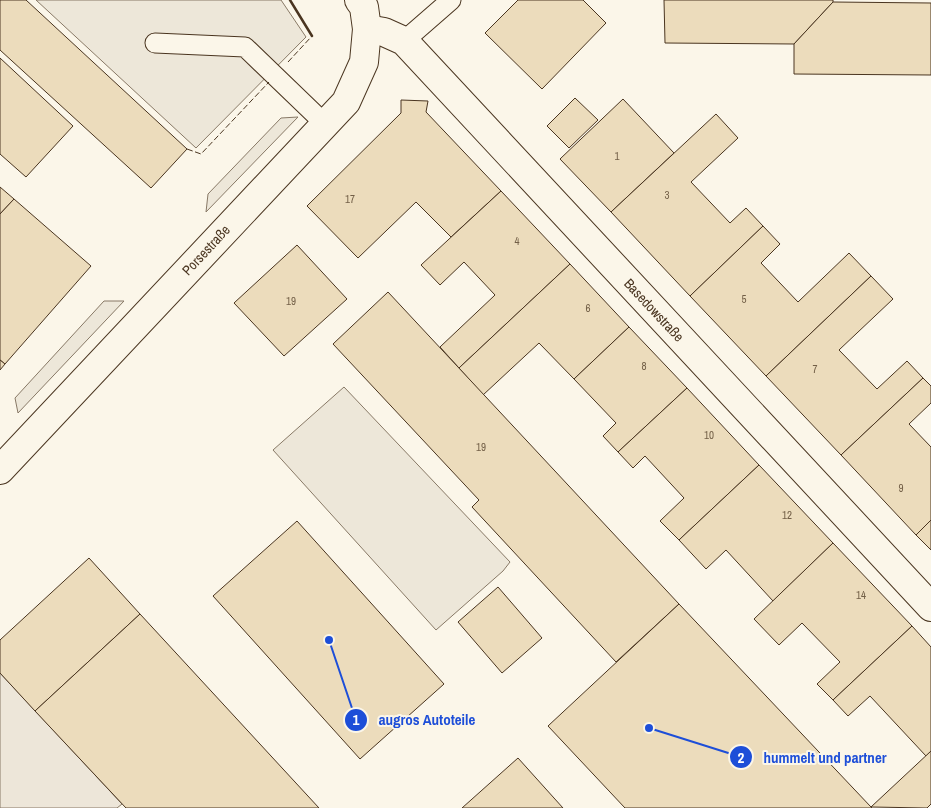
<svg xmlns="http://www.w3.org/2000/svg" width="931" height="808" font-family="'Archivo Narrow',sans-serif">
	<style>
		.green { fill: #ede6d9; stroke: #887966 }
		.parking { fill: #ede7d9; stroke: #887966 }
		.building { fill: #ecdcbc; stroke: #4a3520 }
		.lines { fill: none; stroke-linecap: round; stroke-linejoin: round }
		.service-casing { stroke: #4a3520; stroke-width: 21 }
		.minor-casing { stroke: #4a3520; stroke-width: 30 }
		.service { stroke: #fbf6e9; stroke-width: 19 }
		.minor { stroke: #fbf6e9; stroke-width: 28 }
		.fence { stroke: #4a3520; stroke-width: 1; stroke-dasharray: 6 2.5; stroke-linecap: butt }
		.wall { stroke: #4a3520; stroke-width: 2.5 }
		.labels { text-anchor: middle; stroke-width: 4; stroke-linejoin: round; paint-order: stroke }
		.number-label { font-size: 11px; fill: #725f47 }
		.street-label { font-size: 14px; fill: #4a3520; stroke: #fbf6e9 }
		.leader { fill: none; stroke: #1d4ed8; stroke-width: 2 }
		.callout-dot { fill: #1d4ed8; stroke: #fbf6e9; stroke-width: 2 }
		.mark-label { font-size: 15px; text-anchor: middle; font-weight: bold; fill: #fff }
		.callout-label { font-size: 15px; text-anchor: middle; font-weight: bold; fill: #1d4ed8; stroke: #fbf6e9; stroke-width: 4; stroke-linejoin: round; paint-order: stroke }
	</style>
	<rect width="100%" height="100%" fill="#fbf6e9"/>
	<!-- green -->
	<path class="green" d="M0 673 122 804 117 808H0Z"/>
	<!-- parking -->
	<g class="parking">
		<path d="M36 0H281L306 37 196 148Z"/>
		<path d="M298 117 206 212 208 194 281 118Z"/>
		<path d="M104 301H124L18 413 15 398Z"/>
		<path d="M344 387 510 562 503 571 436 630 273 450Z"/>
	</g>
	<!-- building -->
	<g class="building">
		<path d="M0 0H26L187 149 151 188 0 50Z"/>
		<path d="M518 0H583L606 23 542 89 485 33Z"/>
		<path d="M664 0H833V2L794 44 665 43Z"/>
		<path d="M833 2 931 3V75L794 74V44Z"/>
		<path d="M0 58 73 126 26 177 0 154Z"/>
		<path d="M575 98 598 120 569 148 547 126Z"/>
		<path d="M623 99 674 153 611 212 560 159Z"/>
		<path d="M401 100 428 101 426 112 501 191 451 237 416 202 358 258 307 206 401 113Z"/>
		<path d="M716 114 738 138 691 182 730 223 746 208 763 226 690 296 611 212Z"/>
		<path d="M0 187 14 199 0 214Z"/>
		<path d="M501 191 570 264 459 368 440 347 495 295 464 262 440 285 421 265Z"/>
		<path d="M14 199 91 266 5 364 0 360V214Z"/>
		<path d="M763 226 780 244 761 263 798 302 849 253 871 276 766 376 690 296Z"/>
		<path d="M297 245 347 299 284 356 234 303Z"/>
		<path d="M570 264 629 327 574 379 539 343 483 395 459 368Z"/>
		<path d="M871 276 893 299 839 350 877 389 907 361 923 378 841 455 766 376Z"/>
		<path d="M388 292 679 604 616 662 472 507 479 500 333 344Z"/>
		<path d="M629 327 687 388 618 452 603 436 616 423 574 379Z"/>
		<path d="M0 360 5 364 0 370Z"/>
		<path d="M923 378 931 386V403L909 424 931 447V520L916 535 841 455Z"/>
		<path d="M687 388 759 465 679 540 660 521 684 498 645 456 633 468 618 452Z"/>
		<path d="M759 465 833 543 773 601 726 550 706 569 679 540Z"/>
		<path d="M931 520V550L916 535Z"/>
		<path d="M297 521 444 684 360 759 213 596Z"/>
		<path d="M833 543 912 626 833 700 817 684 840 662 802 623 779 645 754 619Z"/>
		<path d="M89 558 140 614 35 711 0 673V640Z"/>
		<path d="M498 587 542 638 502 673 458 622Z"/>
		<path d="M679 604 871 807 872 808H625L548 726Z"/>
		<path d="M140 614 319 808H126L35 711Z"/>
		<path d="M912 626 931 647V751L926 756 870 696 848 716 833 700Z"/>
		<path d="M931 751V804L927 808 871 807Z"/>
		<path d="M518 758 563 808H462Z"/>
	</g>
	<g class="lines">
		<defs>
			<g id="service">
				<path d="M404 41 451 0"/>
				<path d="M155 43 245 47 325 124"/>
			</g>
			<g id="minor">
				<path d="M367 29 384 32 404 41 931 607"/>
				<path d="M0 470 346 102 364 62 367 29 364 7 359 0"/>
			</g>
		</defs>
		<!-- service casing -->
		<use href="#service" class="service-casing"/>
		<!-- minor casing -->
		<use href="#minor" class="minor-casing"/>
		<!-- service -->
		<use href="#service" class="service"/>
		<!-- minor -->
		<use href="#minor" class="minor"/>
		<!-- fence -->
		<g class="fence">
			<path d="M288 62 312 36 290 0"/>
			<path d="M187 149 201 154 269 82"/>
		</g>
		<!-- wall -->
		<path class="wall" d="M290 0 312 36"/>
	</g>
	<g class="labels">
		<!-- number labels -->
		<g class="number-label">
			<text x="617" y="160">1</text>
			<text x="667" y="199">3</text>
			<text x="350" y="203">17</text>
			<text x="517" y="245">4</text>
			<text x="744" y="303">5</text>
			<text x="291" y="305">19</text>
			<text x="588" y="312">6</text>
			<text x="644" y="370">8</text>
			<text x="815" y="373">7</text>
			<text x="709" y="439">10</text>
			<text x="481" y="451">19</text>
			<text x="901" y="492">9</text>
			<text x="787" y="519">12</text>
			<text x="861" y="599">14</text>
		</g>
		<!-- street labels -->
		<g class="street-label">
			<text transform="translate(206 250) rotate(-47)" y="5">Porsestraße</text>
			<text transform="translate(654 310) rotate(47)" y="5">Basedowstraße</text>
		</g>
	</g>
	<!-- callouts -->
	<path class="leader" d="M329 640L356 720M649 728L741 757"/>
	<g class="callout-dot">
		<circle cx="329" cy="640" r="5"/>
		<circle cx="649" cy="728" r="5"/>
		<circle cx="356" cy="720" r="12"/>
		<circle cx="741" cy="757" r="12"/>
	</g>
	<g class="mark-label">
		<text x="356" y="725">1</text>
		<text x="741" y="763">2</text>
	</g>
	<g class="callout-label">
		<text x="427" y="725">augros Autoteile</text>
		<text x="825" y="763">hummelt und partner</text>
	</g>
</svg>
